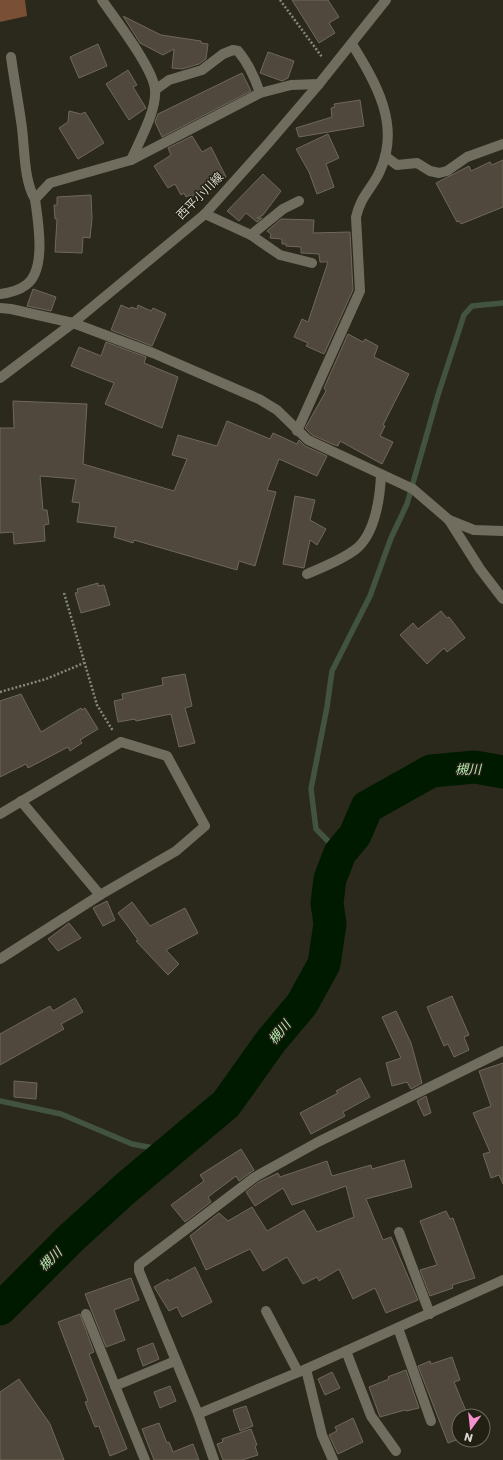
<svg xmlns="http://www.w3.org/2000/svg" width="503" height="1460" font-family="Poppins,'Noto Sans JP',sans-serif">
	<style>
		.forest { fill: #794f36 }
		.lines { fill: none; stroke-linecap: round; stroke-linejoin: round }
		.stream { stroke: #42543f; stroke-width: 5.5 }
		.river { stroke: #001a00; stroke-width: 33 }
		.building { fill: #50483d; stroke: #70675b }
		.path { stroke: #88877c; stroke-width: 2.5; stroke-dasharray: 2 2; stroke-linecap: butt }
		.lane { stroke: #706d5f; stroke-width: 10 }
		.street { stroke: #706d5f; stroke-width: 10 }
		.secondary { stroke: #706d5f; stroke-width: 10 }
		.labels { text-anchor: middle; stroke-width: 3; stroke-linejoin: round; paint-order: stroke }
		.street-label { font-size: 12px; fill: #dbdad2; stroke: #221f13 }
		.water-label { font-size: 13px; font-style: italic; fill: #b1e8ae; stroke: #221f13 }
	</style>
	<rect width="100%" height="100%" fill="#2b291c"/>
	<!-- forest -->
	<path class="forest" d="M0 0H25L27 16 0 22Z"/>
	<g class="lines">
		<!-- stream -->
		<g class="stream">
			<path d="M340 853 316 829 311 789 327 707 332 671 370 596 391 538 407 504 438 395 464 315 472 306 503 303"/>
			<path d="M0 1101 61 1114 132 1144 169 1151"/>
		</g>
		<!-- river -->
		<path class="river" d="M0 1309 72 1237 126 1188 226 1104 271 1041 302 1004 324 964 330 924 327 903 330 879 340 853 355 835 367 807 431 771 475 767 503 772"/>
	</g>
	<!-- building -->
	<g class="building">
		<path d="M292 0H328L339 17 329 23 335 33 319 43Z"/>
		<path d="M123 16 161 35 201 41V43L208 44 206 59 199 64 182 69 172 68 174 49 163 55 140 43Z"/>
		<path d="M98 44 107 66 79 78 70 57Z"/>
		<path d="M268 52 294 61 288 78 282 81 260 73Z"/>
		<path d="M128 70 137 85 133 87 146 108 129 120 106 84Z"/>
		<path d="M242 73 251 91 162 137 155 122 158 114Z"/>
		<path d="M360 100 364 126 299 137 296 128 332 117 331 108 335 107 334 104Z"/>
		<path d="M69 111 81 114 85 112 104 143 78 159 59 128 68 122Z"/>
		<path d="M328 134 339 158 326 164 334 187 317 194 309 172 296 149Z"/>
		<path d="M192 136 202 152 211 147 226 177 191 197 190 195 186 197 184 193 181 195 175 184 168 188 154 166 171 155 168 148Z"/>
		<path d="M503 160V207L461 224 459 221 457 222 436 183 469 166 471 171 490 162 492 165Z"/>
		<path d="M263 174 281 191 263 215 257 218H262L257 222 246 213 239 221 227 211Z"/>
		<path d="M91 195 92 219 90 238 83 237 82 253 55 252 57 219H55L54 205H57V197Z"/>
		<path d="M281 219 314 220 313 233 350 232 353 290 324 354 306 346 308 343 294 337 302 319 308 322 328 262H320L319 254 301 253V247L286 246V244H282V239L270 238 271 234 267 231Z"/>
		<path d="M33 289 56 297 51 311 27 306Z"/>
		<path d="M121 305 130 309 131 307 137 309 138 305 151 311 153 308 166 314 152 346 111 330Z"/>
		<path d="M348 334 363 342 365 339 378 346 374 357 409 374 383 425 385 426 380 436 393 442 382 464 340 441 338 446 332 444 312 435 305 428 326 391 324 388Z"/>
		<path d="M106 342 146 357 144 363 178 377 162 428 105 404 114 383 71 366 79 347 101 356Z"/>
		<path d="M13 401 87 404 83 464 174 491 187 459 172 455 178 435 217 446 227 421 270 439 273 433 297 444 299 440 305 446 327 456 317 476 279 459 267 490 276 492 255 566 239 561 237 570 134 540 133 543 114 537 116 527 77 522 80 503 72 502 76 479 40 476 43 510H47L49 524 44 525 45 541 14 544 13 532 0 533V428H14Z"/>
		<path d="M295 496 315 500 310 520 326 529 317 545 310 540 304 568 283 564Z"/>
		<path d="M98 583V586L104 585 110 605 81 613 75 593 78 592 77 589Z"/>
		<path d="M441 611 447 618 449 617 465 638 447 652 444 648 427 664 400 635 413 623 418 629Z"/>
		<path d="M185 674 192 706 185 708 195 743 179 747 171 714 136 721 135 719 118 722 114 701 123 699 122 694 163 685 162 678Z"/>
		<path d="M21 694 41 732 81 708 82 710 85 708 98 729 80 740 82 743 70 751 68 747 28 768 26 764 0 777V701Z"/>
		<path d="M107 901 115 920 103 926 93 908Z"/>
		<path d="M132 902 150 926 185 908 198 933 166 950 179 964 168 975 136 941 138 940 118 913Z"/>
		<path d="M69 923 81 938 58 951 48 939Z"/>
		<path d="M452 996 469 1035 464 1037 469 1050 454 1057 448 1044 444 1046 427 1007Z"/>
		<path d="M75 998 83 1012 61 1024 64 1029 0 1065V1034L50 1006 53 1011Z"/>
		<path d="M396 1011 411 1043 422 1083 411 1089 407 1082 392 1086 386 1063 401 1058 382 1017Z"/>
		<path d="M503 1063V1184L499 1175 491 1178 483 1154 490 1152 473 1113 491 1106 479 1071Z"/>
		<path d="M360 1078 370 1097 343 1112 345 1116 311 1134 300 1113 338 1093 336 1091Z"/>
		<path d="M14 1081 37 1083 36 1099 14 1097Z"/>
		<path d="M426 1096 431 1113 424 1116 417 1101Z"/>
		<path d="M241 1149 254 1170 239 1181 236 1176 208 1197 211 1202 185 1222 171 1205 204 1181 200 1175Z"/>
		<path d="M404 1160 412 1187 366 1199 383 1240 391 1237 418 1300 386 1313 375 1288 353 1299 339 1269 319 1281 317 1277 303 1284 287 1257 263 1271 250 1249 206 1270 190 1236 219 1213 228 1221 252 1207 267 1231 304 1210 317 1232 354 1217 346 1186 292 1205 283 1188 255 1206 246 1192 259 1182 278 1173 280 1177 327 1161 332 1176 371 1165 372 1169Z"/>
		<path d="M446 1211 450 1219 453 1218 475 1278 452 1285 453 1288 430 1296 420 1270 437 1265 420 1221Z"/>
		<path d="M195 1267 212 1302 182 1317 177 1307 169 1311 154 1287 168 1279 169 1281Z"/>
		<path d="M131 1278 139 1300 114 1310 125 1340 106 1347 85 1294Z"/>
		<path d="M80 1314 94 1352 89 1354 127 1449 110 1456 99 1426 95 1427 85 1402 88 1401 58 1322Z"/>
		<path d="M153 1343 159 1359 143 1366 137 1349Z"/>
		<path d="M452 1357 460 1380 454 1382 468 1416H459V1439L448 1443 418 1366 430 1361 431 1364Z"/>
		<path d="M406 1370 419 1408 406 1411 405 1410 380 1417 369 1387 389 1379 388 1377 390 1376Z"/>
		<path d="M332 1372 340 1388 325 1395 318 1379Z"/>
		<path d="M19 1379 50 1424 64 1460H0V1392Z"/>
		<path d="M170 1386 176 1401 160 1408 154 1392Z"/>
		<path d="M246 1406 253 1426 240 1431 233 1410Z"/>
		<path d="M353 1418 363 1442 338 1454 329 1435 337 1431 335 1427Z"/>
		<path d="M159 1423 167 1443 169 1442 173 1452 193 1444 199 1460H154L142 1429Z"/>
		<path d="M251 1429 257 1445 255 1446 258 1455 242 1460H223L217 1444 223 1442 222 1439Z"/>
	</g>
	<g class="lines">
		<!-- path -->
		<g class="path">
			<path d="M280 0 322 57"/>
			<path d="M64 593 97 705 113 731"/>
			<path d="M0 692 46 679 84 663"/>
		</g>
		<!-- lane -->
		<g class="lane">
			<path d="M385 156 397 165 417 163 430 171 439 173 447 171 467 157 503 144"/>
			<path d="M251 235 283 209 299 201"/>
			<path d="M449 520 480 569 503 599"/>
			<path d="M307 574C323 567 342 560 356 549 375 534 380 498 381 475"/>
			<path d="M21 801 100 895"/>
			<path d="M0 959 100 895 176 851 205 826 167 756 121 742"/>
			<path d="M399 1232 430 1314"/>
			<path d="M266 1311 298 1372"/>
			<path d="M398 1328 431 1421"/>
			<path d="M346 1351 371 1416 396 1451"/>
			<path d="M306 1369 322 1435 333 1460"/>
		</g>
		<!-- street -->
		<g class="street">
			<path d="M102 0C115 19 154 69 155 90 157 110 139 142 131 160"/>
			<path d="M11 57C14 79 18 100 21 121 25 144 23 180 35 199"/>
			<path d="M155 90 169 80 202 70 223 54 233 50 238 51C248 63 255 78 260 93"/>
			<path d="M205 214 251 235 280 255 312 263"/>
			<path d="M0 294C9 293 18 291 26 285 47 270 38 221 35 199L50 183 131 160 260 93 291 85 319 84"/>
			<path d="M0 308 11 309 73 323 153 353 259 399 277 410 308 440 413 489 449 520 474 530 503 531"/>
			<path d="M297 431 360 291 356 217C361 195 372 189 380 171 401 125 376 83 352 44"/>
			<path d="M0 814 121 742"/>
			<path d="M86 1314 145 1460"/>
			<path d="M115 1386 175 1361"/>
			<path d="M198 1414 306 1369 503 1280"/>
			<path d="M214 1460 198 1414 139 1271V1265L255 1177 318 1142 503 1051"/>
		</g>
		<!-- secondary -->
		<path class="secondary" d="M0 378 73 323 205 214 265 147 319 84 386 0"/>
	</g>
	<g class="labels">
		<!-- street labels -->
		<g class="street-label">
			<text transform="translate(200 196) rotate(-45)" y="4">西平小川線</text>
		</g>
		<!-- water labels -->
		<g class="water-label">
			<text x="468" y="774">槻川</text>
			<text transform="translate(279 1032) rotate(-51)" y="5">槻川</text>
			<text transform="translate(50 1259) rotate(-45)" y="5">槻川</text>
		</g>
	</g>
	<!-- north arrow -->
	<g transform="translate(471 1428) rotate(195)"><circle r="19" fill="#221f13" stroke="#6c6a5f"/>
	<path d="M0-3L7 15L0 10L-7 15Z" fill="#f790ce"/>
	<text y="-6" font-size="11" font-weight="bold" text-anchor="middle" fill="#dbdad2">N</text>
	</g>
</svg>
